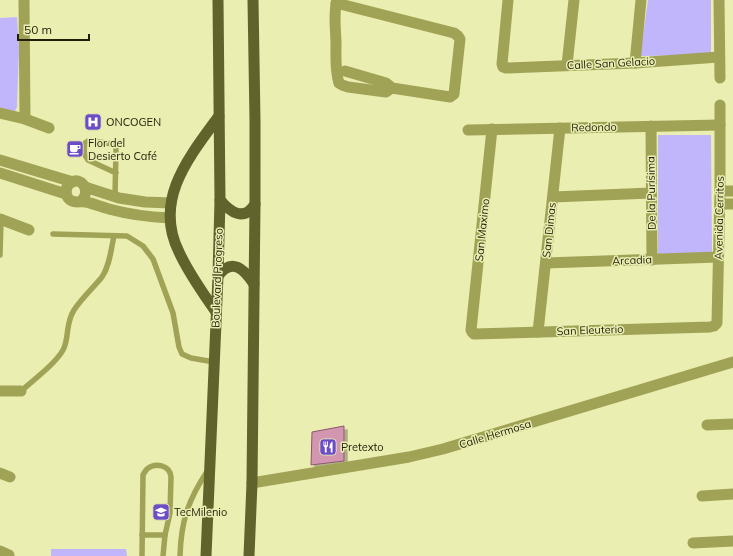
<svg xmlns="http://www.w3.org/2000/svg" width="733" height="556" font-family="Mulish,sans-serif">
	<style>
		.green { fill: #c1b6fc }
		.building { fill: #d296b1; stroke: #8b556e; filter: url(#shadow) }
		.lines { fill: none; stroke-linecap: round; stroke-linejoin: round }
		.service { stroke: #a0a356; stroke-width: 5.5 }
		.minor { stroke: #a0a356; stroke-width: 11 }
		.primary { stroke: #61632d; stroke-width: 11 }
		.labels { text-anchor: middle; stroke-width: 3; stroke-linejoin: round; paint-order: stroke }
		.street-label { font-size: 11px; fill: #1e1f07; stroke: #eaeeb1 }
		.poi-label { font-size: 11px; fill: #1e1f07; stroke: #eaeeb1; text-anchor: start }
	</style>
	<defs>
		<filter id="shadow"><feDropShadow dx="3.5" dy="3.5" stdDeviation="0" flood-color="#0004"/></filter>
	</defs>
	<rect width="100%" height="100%" fill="#eaeeb1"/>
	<!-- green -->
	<g class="green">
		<path d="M648 0H711V55L640 56Z"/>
		<path d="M17 17 19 49 17 107 15 111H9L0 109V18Z"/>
		<path d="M658 135H711L712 253 658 254Z"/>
		<path d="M51 549H126L127 556H51Z"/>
	</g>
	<!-- building -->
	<path class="building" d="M344 426V461L311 465 312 432Z"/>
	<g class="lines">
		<!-- service -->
		<g class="service">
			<path d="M115 196 116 149 115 146 112 144 94 141H88L85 143C84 150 83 154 88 160L116 173"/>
			<path d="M53 234 127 236 143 246 153 259 173 313 179 347 182 354 191 358 214 362"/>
			<path d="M0 255 1 220"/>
			<path d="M21 391C32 381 62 359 65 345 69 332 66 323 74 310 82 298 93 288 102 277 110 265 111 249 114 236"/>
			<path d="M142 535H165"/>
			<path d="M142 556 143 475C144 473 145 471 147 469 155 462 170 465 171 477L170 513 165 535 163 556"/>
			<path d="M180 556C181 521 188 500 208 470"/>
		</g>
		<!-- minor -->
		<g class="minor">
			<path d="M24 0 25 119"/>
			<path d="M337 0C333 13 336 31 336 45 336 56 335 72 339 83"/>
			<path d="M508 0 502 64 503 67 506 68 635 63 719 57"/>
			<path d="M719 0 720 78"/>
			<path d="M336 3 454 33 458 36 460 39 454 94 450 97 392 88 386 92 348 87 342 85 339 83"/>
			<path d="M635 63 641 0"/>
			<path d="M567 65 574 0"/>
			<path d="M345 71 386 83 392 88"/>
			<path d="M0 113 25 119 49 128"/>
			<path d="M651 126 652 260"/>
			<path d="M492 129 471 330 472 332 474 334 710 327 714 326 717 323 720 191V105"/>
			<path d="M468 130 720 125"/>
			<path d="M0 160 73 182"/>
			<path d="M0 173 66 194"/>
			<path d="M85 187 119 198 145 202 171 203"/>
			<path d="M720 191H733"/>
			<path d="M553 197 651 193"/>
			<path d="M81 201C92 191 81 175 70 183 64 188 65 198 72 201 76 203 81 201 86 202 95 204 104 208 113 210 131 215 151 217 170 218"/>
			<path d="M720 204H733"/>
			<path d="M0 219 29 230"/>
			<path d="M546 263 718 257"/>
			<path d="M538 332 560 128"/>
			<path d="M0 391H21"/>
			<path d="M707 425 733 424"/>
			<path d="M0 473 10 477"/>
			<path d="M252 483 409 457 443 449 733 362"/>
			<path d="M702 496 733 494"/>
			<path d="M693 543 733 541"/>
			<path d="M0 551 9 555"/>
		</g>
		<!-- primary -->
		<g class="primary">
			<path d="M220 200C230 212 244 222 255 204"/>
			<path d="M218 276C232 257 244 269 254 284"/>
			<path d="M216 312C203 293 189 274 179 252 153 200 189 157 219 116"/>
			<path d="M206 556 218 276 220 200 218 0"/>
			<path d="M249 556 252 483 255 204V121L253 0"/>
		</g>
	</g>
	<!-- icons -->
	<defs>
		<symbol id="hospital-square" viewBox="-11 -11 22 22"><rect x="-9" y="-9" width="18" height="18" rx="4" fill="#6d4dc6" stroke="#eaeeb1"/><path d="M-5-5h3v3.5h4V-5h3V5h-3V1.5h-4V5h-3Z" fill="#fff"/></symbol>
		<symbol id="cafe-square" viewBox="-11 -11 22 22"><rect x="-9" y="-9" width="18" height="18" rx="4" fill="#6d4dc6" stroke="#eaeeb1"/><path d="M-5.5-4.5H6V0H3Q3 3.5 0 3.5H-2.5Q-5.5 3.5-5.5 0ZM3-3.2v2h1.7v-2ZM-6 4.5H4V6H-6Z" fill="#fff"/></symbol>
		<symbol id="restaurant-square" viewBox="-11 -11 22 22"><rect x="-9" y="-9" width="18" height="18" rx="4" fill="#6d4dc6" stroke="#eaeeb1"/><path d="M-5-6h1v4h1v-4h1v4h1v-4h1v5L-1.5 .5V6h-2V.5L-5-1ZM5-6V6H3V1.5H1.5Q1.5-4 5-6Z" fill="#fff"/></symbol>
		<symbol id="university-square" viewBox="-11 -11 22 22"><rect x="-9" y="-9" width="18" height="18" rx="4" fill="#6d4dc6" stroke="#eaeeb1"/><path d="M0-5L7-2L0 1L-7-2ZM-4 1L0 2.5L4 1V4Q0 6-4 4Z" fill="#fff"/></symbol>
	</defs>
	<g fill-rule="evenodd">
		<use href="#hospital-square" x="83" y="112" width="20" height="20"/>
		<use href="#cafe-square" x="65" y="139" width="20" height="20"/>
		<use href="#restaurant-square" x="318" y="437" width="20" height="20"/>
		<use href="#university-square" x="151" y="502" width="20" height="20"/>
	</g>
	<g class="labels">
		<!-- street labels -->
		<g class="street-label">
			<text transform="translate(611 63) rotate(-3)" y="4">Calle San Gelacio</text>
			<text transform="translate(594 127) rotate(-1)" y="4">Redondo</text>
			<text transform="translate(651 193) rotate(-91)" y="4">De la Purísima</text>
			<text transform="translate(719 218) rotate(-89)" y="4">Avenida Cerritos</text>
			<text transform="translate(482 230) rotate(-84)" y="4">San Maximo</text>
			<text transform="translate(549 230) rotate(-84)" y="4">San Dimas</text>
			<text transform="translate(632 260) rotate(-2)" y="4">Arcadia</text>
			<text transform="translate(217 278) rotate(-88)" y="4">Boulevard Progreso</text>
			<text transform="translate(590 330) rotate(-2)" y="4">San Eleuterio</text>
			<text transform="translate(495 434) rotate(-17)" y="4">Calle Hermosa</text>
		</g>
		<!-- poi labels -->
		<g class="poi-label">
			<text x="106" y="126">ONCOGEN</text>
			<text x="88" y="147">Flor del<tspan x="88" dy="13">Desierto Café</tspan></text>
			<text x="341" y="451">Pretexto</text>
			<text x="174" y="516">TecMilenio</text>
		</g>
	</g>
	<!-- scale -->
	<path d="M18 34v6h71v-6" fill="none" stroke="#1e1f07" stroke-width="2"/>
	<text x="24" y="34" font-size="12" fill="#1e1f07" stroke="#eaeeb1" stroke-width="3" paint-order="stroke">50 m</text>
</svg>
